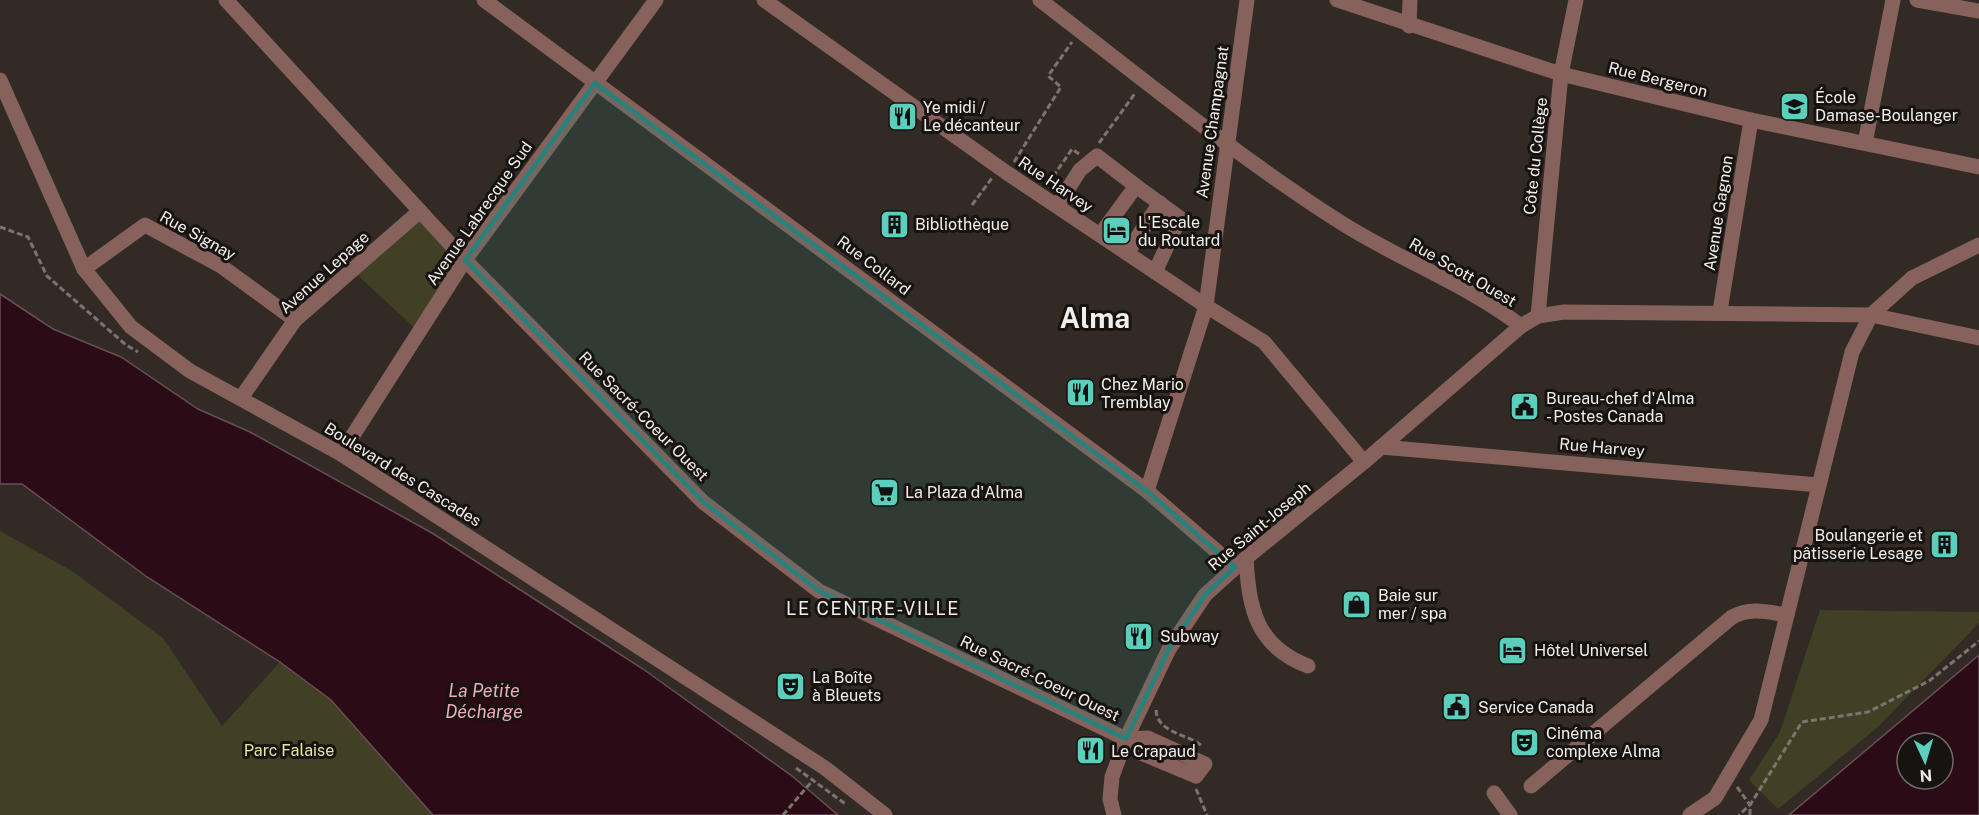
<svg xmlns="http://www.w3.org/2000/svg" width="1979" height="815" font-family="'Public Sans',sans-serif">
	<style>
		.green { fill: #413f24 }
		.water { fill: #2b0b15; stroke: #674f55; stroke-width: 1.5; fill-rule: evenodd }
		.lines { fill: none; stroke-linecap: round; stroke-linejoin: round }
		.path { stroke: #7b746f; stroke-width: 3; stroke-dasharray: 6 3; stroke-linecap: butt }
		.minor { stroke: #87615b; stroke-width: 15 }
		.marked { fill: #26827a; fill-opacity: 0.2; stroke: #26827a; stroke-width: 4.5; stroke-linejoin: round }
		.labels { text-anchor: middle; stroke-width: 6; stroke-linejoin: round; paint-order: stroke }
		.street-label { font-size: 16px; fill: #f4eeeb; stroke: #171311 }
		.poi-label { font-size: 16px; fill: #f4eeeb; stroke: #171311; text-anchor: start }
		.park-label { font-size: 16px; fill: #e9e5a3; stroke: #171311 }
		.neighbourhood-label { font-size: 18px; letter-spacing: 1.5px; fill: #f4eeeb; stroke: #171311 }
		.water-label { font-size: 18px; font-style: italic; fill: #efaabb; stroke: #171311 }
		.town-label { font-size: 28px; font-weight: bold; fill: #f4eeeb; stroke: #171311 }
	</style>
	<rect width="100%" height="100%" fill="#322a25"/>
	<!-- green -->
	<g class="green">
		<path d="M420 211 465 260 419 332 352 270Z"/>
		<path d="M0 531 72 571 163 638 222 726 280 662 331 700 433 815H0Z"/>
		<path d="M1820 610 1979 612V623L1878 727 1778 809 1749 780 1780 732Z"/>
	</g>
	<!-- water -->
	<g class="water">
		<path d="M0 294 53 329 121 357 198 409 250 432 432 533 643 669 792 776 838 815H433L331 700 280 662 147 577 22 484H0Z"/>
		<path d="M1979 655V815H1789ZM1907 743H1943V779H1907Z"/>
	</g>
	<g class="lines">
		<!-- path -->
		<g class="path">
			<path d="M1099 143 1136 92"/>
			<path d="M1014 162 1061 87 1048 76 1072 42"/>
			<path d="M1048 184 1072 149 1079 154"/>
			<path d="M972 205 992 178"/>
			<path d="M0 227 28 237 47 276 126 345 138 352"/>
			<path d="M1156 710C1157 733 1188 734 1202 746"/>
			<path d="M796 768 847 805"/>
			<path d="M1737 787 1750 805 1739 815"/>
			<path d="M1196 789 1207 815"/>
			<path d="M783 815 813 780"/>
			<path d="M1750 815V805L1802 722 1868 712 1929 681 1979 641"/>
		</g>
		<!-- minor -->
		<g class="minor">
			<path d="M226 0 465 260 703 502 819 591 1126 739 1141 753 1196 776 1205 764 1148 738 1126 739"/>
			<path d="M484 0 1147 491 1235 567"/>
			<path d="M764 0 1007 173 1206 306 1264 342 1364 462"/>
			<path d="M1040 0C1138 75 1235 155 1340 222 1398 259 1466 284 1521 326"/>
			<path d="M1337 0 1561 74 1751 120 1979 167"/>
			<path d="M1917 0 1979 11"/>
			<path d="M1409 26 1410 0"/>
			<path d="M0 80 84 269 131 327 190 371 341 454 825 768 885 815"/>
			<path d="M1865 143 1893 0"/>
			<path d="M1136 186 1180 218 1155 272"/>
			<path d="M1057 206 1080 170 1097 156 1136 186 1100 235"/>
			<path d="M1127 253 1160 203"/>
			<path d="M84 269 145 225 221 266 295 320"/>
			<path d="M1720 311 1751 120"/>
			<path d="M1538 316 1561 74 1576 0"/>
			<path d="M241 398 295 320 420 211"/>
			<path d="M1381 447 1819 485"/>
			<path d="M341 454 465 260 656 0"/>
			<path d="M1147 491 1206 306 1247 0"/>
			<path d="M1246 558C1249 609 1256 646 1308 666"/>
			<path d="M1531 786 1732 617C1751 607 1767 612 1787 615"/>
			<path d="M1494 793 1510 815"/>
			<path d="M1114 815 1110 799 1112 777 1126 739 1169 649 1205 595 1246 558 1364 462 1521 326 1538 316 1564 312 1871 315 1979 338"/>
			<path d="M1690 815 1715 798 1761 720 1852 352 1871 315 1912 278 1979 245"/>
		</g>
	</g>
	<!-- marked area -->
	<path class="marked" d="M595 83 1147 491 1235 567 1205 595 1169 649 1126 739 819 591 703 502 465 260Z"/>
	<!-- icons -->
	<defs>
		<symbol id="university-square" viewBox="-11 -11 22 22"><rect x="-9" y="-9" width="18" height="18" rx="4" fill="#5bcebc" stroke="#171311"/><path d="M0-5L7-2L0 1L-7-2ZM-4 1L0 2.5L4 1V4Q0 6-4 4Z" fill="#111"/></symbol>
		<symbol id="restaurant-square" viewBox="-11 -11 22 22"><rect x="-9" y="-9" width="18" height="18" rx="4" fill="#5bcebc" stroke="#171311"/><path d="M-5-6h1v4h1v-4h1v4h1v-4h1v5L-1.5 .5V6h-2V.5L-5-1ZM5-6V6H3V1.5H1.5Q1.5-4 5-6Z" fill="#111"/></symbol>
		<symbol id="building-square" viewBox="-11 -11 22 22"><rect x="-9" y="-9" width="18" height="18" rx="4" fill="#5bcebc" stroke="#171311"/><path d="M-4-6H4V6H1V3H-1V6H-4ZM-2.5-4.3h1.7v1.8h-1.7ZM.8-4.3h1.7v1.8H.8ZM-2.5-1h1.7V.8h-1.7ZM.8-1h1.7V.8H.8Z" fill="#111"/></symbol>
		<symbol id="hotel-square" viewBox="-11 -11 22 22"><rect x="-9" y="-9" width="18" height="18" rx="4" fill="#5bcebc" stroke="#171311"/><path d="M-6-4.5h1.5V1H6V5H4.5V3h-9V5H-6ZM-4 0a1.8 1.8 0 1 1 3.6 0ZM.5 0V-2.5h3Q6-2.5 6 0Z" fill="#111"/></symbol>
		<symbol id="civic-square" viewBox="-11 -11 22 22"><rect x="-9" y="-9" width="18" height="18" rx="4" fill="#5bcebc" stroke="#171311"/><path d="M-.6-6.5H3V-4.5H.6V-3L4-1V1h2V6H-6V1h2V-1L-.6-3ZM-1.2 2.5V6h2.4V2.5Z" fill="#111"/></symbol>
		<symbol id="supermarket-square" viewBox="-11 -11 22 22"><rect x="-9" y="-9" width="18" height="18" rx="4" fill="#5bcebc" stroke="#171311"/><path d="M-6-5.5h2.5l.6 2H6L4.5 2H-2.5L-4.4-4H-6ZM-1.5 3.2a1.3 1.3 0 1 0 .1 0ZM3 3.2a1.3 1.3 0 1 0 .1 0Z" fill="#111"/></symbol>
		<symbol id="shop-square" viewBox="-11 -11 22 22"><rect x="-9" y="-9" width="18" height="18" rx="4" fill="#5bcebc" stroke="#171311"/><path d="M-5-2.5h2.3a2.7 3.5 0 0 1 5.4 0H5L5.5 6h-11ZM-1.5-2.5h3a1.5 2.3 0 0 0-3 0Z" fill="#111"/></symbol>
		<symbol id="theatre-square" viewBox="-11 -11 22 22"><rect x="-9" y="-9" width="18" height="18" rx="4" fill="#5bcebc" stroke="#171311"/><path d="M-5-5.5Q0-4 5-5.5V0Q5 5 0 6Q-5 5-5 0ZM-3.3-2.5H-1v1.5H-3.3ZM1-2.5H3.3v1.5H1ZM-2.8 1Q0 5.5 2.8 1Z" fill="#111"/></symbol>
	</defs>
	<g fill-rule="evenodd">
		<use href="#university-square" x="1778" y="90" width="33" height="33"/>
		<use href="#restaurant-square" x="886" y="100" width="33" height="33"/>
		<use href="#building-square" x="878" y="208" width="33" height="33"/>
		<use href="#hotel-square" x="1100" y="214" width="33" height="33"/>
		<use href="#restaurant-square" x="1064" y="376" width="33" height="33"/>
		<use href="#civic-square" x="1508" y="390" width="33" height="33"/>
		<use href="#supermarket-square" x="868" y="476" width="33" height="33"/>
		<use href="#building-square" x="1928" y="528" width="33" height="33"/>
		<use href="#shop-square" x="1340" y="588" width="33" height="33"/>
		<use href="#restaurant-square" x="1122" y="620" width="33" height="33"/>
		<use href="#hotel-square" x="1496" y="634" width="33" height="33"/>
		<use href="#theatre-square" x="774" y="670" width="33" height="33"/>
		<use href="#civic-square" x="1440" y="690" width="33" height="33"/>
		<use href="#theatre-square" x="1508" y="726" width="33" height="33"/>
		<use href="#restaurant-square" x="1074" y="734" width="33" height="33"/>
	</g>
	<g class="labels">
		<!-- street labels -->
		<g class="street-label">
			<text transform="translate(1658 79) rotate(14)" y="6">Rue Bergeron</text>
			<text transform="translate(1212 122) rotate(-82)" y="6">Avenue Champagnat</text>
			<text transform="translate(1535 156) rotate(-84)" y="6">Côte du Collège</text>
			<text transform="translate(1056 184) rotate(34)" y="6">Rue Harvey</text>
			<text transform="translate(479 213) rotate(-55)" y="6">Avenue Labrecque Sud</text>
			<text transform="translate(1718 213) rotate(-81)" y="6">Avenue Gagnon</text>
			<text transform="translate(198 235) rotate(29)" y="6">Rue Signay</text>
			<text transform="translate(874 265) rotate(37)" y="6">Rue Collard</text>
			<text transform="translate(324 272) rotate(-42)" y="6">Avenue Lepage</text>
			<text transform="translate(1463 272) rotate(30)" y="6">Rue Scott Ouest</text>
			<text transform="translate(644 416) rotate(45)" y="6">Rue Sacré-Coeur Ouest</text>
			<text transform="translate(1602 447) rotate(5)" y="6">Rue Harvey</text>
			<text transform="translate(403 474) rotate(32)" y="6">Boulevard des Cascades</text>
			<text transform="translate(1259 526) rotate(-40)" y="6">Rue Saint-Joseph</text>
			<text transform="translate(1040 678) rotate(26)" y="6">Rue Sacré-Coeur Ouest</text>
		</g>
		<!-- poi labels -->
		<g class="poi-label">
			<text x="1815" y="103">École<tspan x="1815" dy="18">Damase-Boulanger</tspan></text>
			<text x="923" y="113">Ye midi /<tspan x="923" dy="18">Le décanteur</tspan></text>
			<text x="1138" y="228">L'Escale<tspan x="1138" dy="18">du Routard</tspan></text>
			<text x="915" y="230">Bibliothèque</text>
			<text x="1101" y="390">Chez Mario<tspan x="1101" dy="18">Tremblay</tspan></text>
			<text x="1546" y="404">Bureau-chef d'Alma<tspan x="1546" dy="18">- Postes Canada</tspan></text>
			<text x="905" y="498">La Plaza d'Alma</text>
			<text x="1923" y="541" text-anchor="end">Boulangerie et<tspan x="1923" dy="18">pâtisserie Lesage</tspan></text>
			<text x="1378" y="601">Baie sur<tspan x="1378" dy="18">mer / spa</tspan></text>
			<text x="1160" y="642">Subway</text>
			<text x="1534" y="656">Hôtel Universel</text>
			<text x="812" y="683">La Boîte<tspan x="812" dy="18">à Bleuets</tspan></text>
			<text x="1478" y="713">Service Canada</text>
			<text x="1546" y="739">Cinéma<tspan x="1546" dy="18">complexe Alma</tspan></text>
			<text x="1111" y="757">Le Crapaud</text>
		</g>
		<!-- park labels -->
		<g class="park-label">
			<text x="289" y="756">Parc Falaise</text>
		</g>
		<!-- neighbourhood labels -->
		<g class="neighbourhood-label">
			<text x="873" y="615">LE CENTRE-VILLE</text>
		</g>
		<!-- water labels -->
		<g class="water-label">
			<text x="484" y="697">La Petite<tspan x="484" dy="21">Décharge</tspan></text>
		</g>
		<!-- town labels -->
		<g class="town-label">
			<text x="1095" y="328">Alma</text>
		</g>
	</g>
	<!-- north arrow -->
	<g transform="translate(1925 761) rotate(176)"><circle r="28" fill="#171311" stroke="#6f6b68" stroke-width="1.5"/>
	<path d="M0-4.5L10 22L0 15L-10 22Z" fill="#5bcebc"/>
	<text y="-9" font-size="16" font-weight="bold" text-anchor="middle" fill="#f4eeeb">N</text>
	</g>
</svg>
